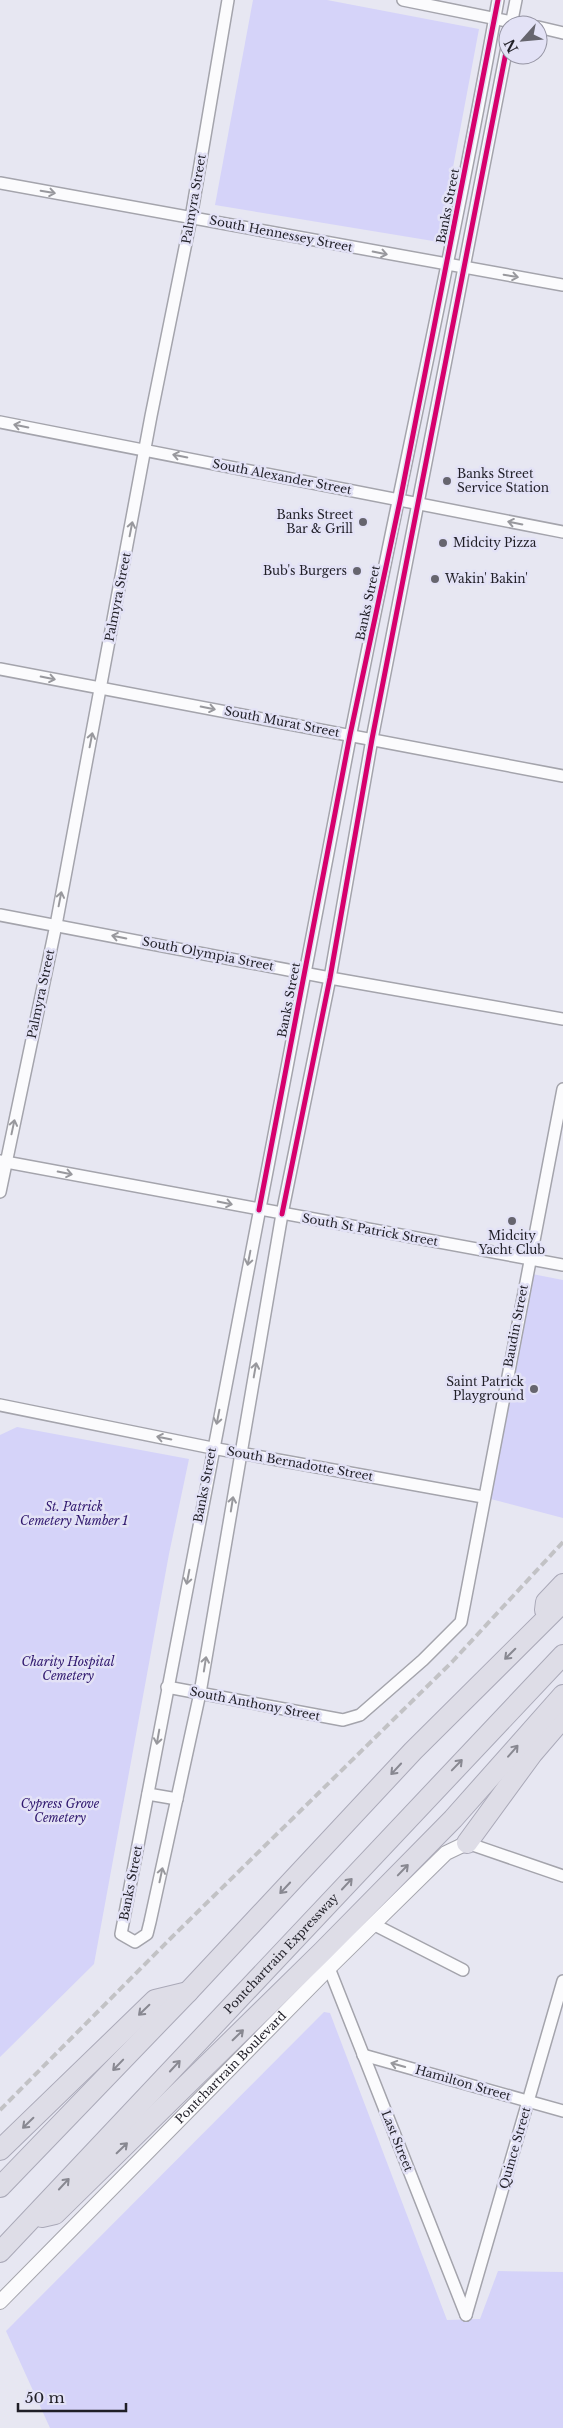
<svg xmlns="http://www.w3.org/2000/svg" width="563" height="2428" font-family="'Libre Baskerville',serif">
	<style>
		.green { fill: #d5d3f9 }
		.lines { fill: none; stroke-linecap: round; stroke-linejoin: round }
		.minor-casing { stroke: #a4a4ac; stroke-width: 14 }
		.tertiary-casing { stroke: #a4a4ac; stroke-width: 16 }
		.motorway-casing { stroke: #aaa9b8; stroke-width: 22 }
		.minor { stroke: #fbfbfd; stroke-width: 11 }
		.tertiary { stroke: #fbfbfd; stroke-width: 14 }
		.motorway { stroke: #dedde7; stroke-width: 20 }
		.rail { stroke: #c2c2c5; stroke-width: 4; stroke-dasharray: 8 4; stroke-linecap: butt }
		.cycleway-casing { stroke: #e3e2f6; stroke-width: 8 }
		.cycleway { stroke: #d6006c; stroke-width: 5 }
		.oneway { stroke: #98989d }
		.oneway2 { stroke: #888891 }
		.poi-dot { fill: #66656e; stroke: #e3e2f6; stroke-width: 2 }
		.labels { text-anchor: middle; stroke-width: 5; stroke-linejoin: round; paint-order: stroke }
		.street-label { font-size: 12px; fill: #201f27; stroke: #e3e2f6 }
		.poi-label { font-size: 12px; fill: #201f27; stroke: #e3e2f6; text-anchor: start }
		.park-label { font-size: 12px; font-style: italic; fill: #30186e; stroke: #e3e2f6 }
	</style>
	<rect width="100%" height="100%" fill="#e7e7f2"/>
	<!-- green -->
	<g class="green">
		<path d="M253 0H327L479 29 439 242 215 205Z"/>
		<path d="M527 1273 563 1280V1518L483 1497Z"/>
		<path d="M17 1427 189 1459 169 1554 94 1964 0 2057V1435Z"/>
		<path d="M324 2012 330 2013 447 2320 480 2319 498 2271 563 2272V2428H50L6 2331Z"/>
	</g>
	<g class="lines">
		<defs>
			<g id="minor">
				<path d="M403 0 527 25"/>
				<path d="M498 0C454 247 398 492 350 738 271 1136 196 1535 121 1934L135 1942 147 1934 150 1922 200 1693 282 1214 330 978 372 739 508 42"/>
				<path d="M511 25 516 0"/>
				<path d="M538 27 563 33"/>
				<path d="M0 183 563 285"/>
				<path d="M0 422 563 532"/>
				<path d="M0 669 563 776"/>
				<path d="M0 915 330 978 563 1019"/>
				<path d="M0 1161 563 1265"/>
				<path d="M0 1192 56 925 151 416 191 218 228 0"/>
				<path d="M0 1405 212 1448 483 1497"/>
				<path d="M167 1687 343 1720 360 1715 423 1660 461 1622 563 1089"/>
				<path d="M148 1794 177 1799"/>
				<path d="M467 1843 563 1876"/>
				<path d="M373 1924 463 1970"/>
				<path d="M329 1968 466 2315"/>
				<path d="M363 2055 563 2111"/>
				<path d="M466 2315 563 1981"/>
			</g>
			<g id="tertiary">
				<path id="s1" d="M0 2302 329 1968 446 1853 467 1843"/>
			</g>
			<g id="motorway">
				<path d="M545 1610 546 1602 563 1584"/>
				<path d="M467 1843 532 1754 563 1718"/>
				<path d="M0 2150 155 2000 188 1992"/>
				<path d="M0 2187 188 1992 413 1751 563 1602"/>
				<path d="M42 2217 55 2214 323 1951 453 1819 563 1695"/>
				<path id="s2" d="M0 2252 563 1655"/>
			</g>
		</defs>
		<!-- minor casing -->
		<use href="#minor" class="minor-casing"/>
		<!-- tertiary casing -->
		<use href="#tertiary" class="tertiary-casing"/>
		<!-- motorway casing -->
		<use href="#motorway" class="motorway-casing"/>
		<!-- minor -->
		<use href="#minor" class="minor"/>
		<!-- tertiary -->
		<use href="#tertiary" class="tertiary"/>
		<!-- motorway -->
		<use href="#motorway" class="motorway"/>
		<!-- rail -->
		<path class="rail" d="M0 2110 170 1939 452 1662 563 1542"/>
		<defs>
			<g id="cycleway">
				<path d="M259 1210 350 735 400 501 498 0"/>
				<path d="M282 1214 330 978 372 739 508 42"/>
			</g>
		</defs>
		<!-- cycleway casing -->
		<use href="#cycleway" class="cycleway-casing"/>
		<!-- cycleway -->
		<use href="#cycleway" class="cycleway"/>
	</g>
	<!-- one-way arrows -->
	<defs><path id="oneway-shaft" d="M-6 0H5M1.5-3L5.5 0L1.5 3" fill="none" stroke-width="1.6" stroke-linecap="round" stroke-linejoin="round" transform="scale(1.25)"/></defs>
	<g class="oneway">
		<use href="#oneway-shaft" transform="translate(48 192) rotate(10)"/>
		<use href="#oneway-shaft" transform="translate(380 253) rotate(11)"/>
		<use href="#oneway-shaft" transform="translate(511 276) rotate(10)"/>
		<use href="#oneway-shaft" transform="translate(21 426) rotate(-169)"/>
		<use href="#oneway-shaft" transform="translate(180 456) rotate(-169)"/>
		<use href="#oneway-shaft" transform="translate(515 523) rotate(-169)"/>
		<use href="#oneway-shaft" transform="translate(131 529) rotate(-79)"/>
		<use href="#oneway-shaft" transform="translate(48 678) rotate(11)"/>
		<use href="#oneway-shaft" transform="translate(208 708) rotate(11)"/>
		<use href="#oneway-shaft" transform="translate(91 740) rotate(-79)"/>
		<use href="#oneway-shaft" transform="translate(60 899) rotate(-79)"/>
		<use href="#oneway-shaft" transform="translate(119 937) rotate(-169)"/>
		<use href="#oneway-shaft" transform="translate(13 1127) rotate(-78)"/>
		<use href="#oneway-shaft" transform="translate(65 1173) rotate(11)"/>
		<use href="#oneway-shaft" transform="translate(225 1203) rotate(11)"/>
		<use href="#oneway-shaft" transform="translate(249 1258) rotate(101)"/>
		<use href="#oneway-shaft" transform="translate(255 1370) rotate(-80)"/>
		<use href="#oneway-shaft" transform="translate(218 1417) rotate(101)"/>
		<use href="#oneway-shaft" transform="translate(164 1438) rotate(-169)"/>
		<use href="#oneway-shaft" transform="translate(232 1504) rotate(-81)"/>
		<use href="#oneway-shaft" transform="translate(188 1577) rotate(101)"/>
		<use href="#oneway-shaft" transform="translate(205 1664) rotate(-81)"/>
		<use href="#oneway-shaft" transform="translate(158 1737) rotate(100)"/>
		<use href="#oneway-shaft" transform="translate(161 1875) rotate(-78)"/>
		<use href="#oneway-shaft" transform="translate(398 2065) rotate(-164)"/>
	</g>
	<g class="oneway2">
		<use href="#oneway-shaft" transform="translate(510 1654) rotate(135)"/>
		<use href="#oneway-shaft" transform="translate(513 1751) rotate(-49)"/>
		<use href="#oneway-shaft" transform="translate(457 1765) rotate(-46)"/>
		<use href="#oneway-shaft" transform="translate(396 1769) rotate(133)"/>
		<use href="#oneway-shaft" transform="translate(403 1870) rotate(-46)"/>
		<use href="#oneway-shaft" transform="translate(347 1884) rotate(-47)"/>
		<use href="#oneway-shaft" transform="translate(285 1888) rotate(133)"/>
		<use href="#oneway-shaft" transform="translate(144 2010) rotate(136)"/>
		<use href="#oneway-shaft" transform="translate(238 2035) rotate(-44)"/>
		<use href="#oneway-shaft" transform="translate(118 2065) rotate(134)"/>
		<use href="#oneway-shaft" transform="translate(175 2066) rotate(-47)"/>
		<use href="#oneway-shaft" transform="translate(28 2123) rotate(136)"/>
		<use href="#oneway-shaft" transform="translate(122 2148) rotate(-44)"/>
		<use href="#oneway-shaft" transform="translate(64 2184) rotate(-47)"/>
	</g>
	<!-- markers -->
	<g class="poi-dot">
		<circle cx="447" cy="481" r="5"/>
		<circle cx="363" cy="522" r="5"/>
		<circle cx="443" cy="543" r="5"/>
		<circle cx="357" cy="571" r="5"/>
		<circle cx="435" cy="579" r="5"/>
		<circle cx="512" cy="1221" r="5"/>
		<circle cx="534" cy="1389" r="5"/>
	</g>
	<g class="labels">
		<!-- street labels -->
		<g class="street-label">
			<text transform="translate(194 199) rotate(-80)" y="4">Palmyra Street</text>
			<text transform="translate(448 206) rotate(-79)" y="4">Banks Street</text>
			<text transform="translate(281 234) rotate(11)" y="4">South Hennessey Street</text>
			<text transform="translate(282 477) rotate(11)" y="4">South Alexander Street</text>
			<text transform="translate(118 597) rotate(-79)" y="4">Palmyra Street</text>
			<text transform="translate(368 603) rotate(-78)" y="4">Banks Street</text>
			<text transform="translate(282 722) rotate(11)" y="4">South Murat Street</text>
			<text transform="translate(208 954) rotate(11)" y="4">South Olympia Street</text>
			<text transform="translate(41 994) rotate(-78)" y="4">Palmyra Street</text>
			<text transform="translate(289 1000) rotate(-79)" y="4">Banks Street</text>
			<text transform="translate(370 1230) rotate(10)" y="4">South St Patrick Street</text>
			<text transform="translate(516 1326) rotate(-79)" y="4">Baudin Street</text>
			<text transform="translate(300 1464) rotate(10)" y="4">South Bernadotte Street</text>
			<text transform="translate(205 1485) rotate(-79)" y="4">Banks Street</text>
			<text transform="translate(255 1704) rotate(11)" y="4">South Anthony Street</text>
			<text transform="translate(131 1883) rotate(-79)" y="4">Banks Street</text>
			<text dy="4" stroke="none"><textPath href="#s2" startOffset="410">Pontchartrain Expressway</textPath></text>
			<text dy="4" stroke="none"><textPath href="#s1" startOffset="329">Pontchartrain Boulevard</textPath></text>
			<text transform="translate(463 2083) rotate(16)" y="4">Hamilton Street</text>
			<text transform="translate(397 2141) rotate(68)" y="4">Last Street</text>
			<text transform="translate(515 2148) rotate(-74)" y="4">Quince Street</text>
		</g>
		<!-- poi labels -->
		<g class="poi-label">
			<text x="457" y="478">Banks Street<tspan x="457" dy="14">Service Station</tspan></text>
			<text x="353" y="519" text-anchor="end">Banks Street<tspan x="353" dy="14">Bar &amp; Grill</tspan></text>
			<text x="453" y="547">Midcity Pizza</text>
			<text x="347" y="575" text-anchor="end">Bub's Burgers</text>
			<text x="445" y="583">Wakin' Bakin'</text>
			<text x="512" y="1240" text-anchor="middle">Midcity<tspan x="512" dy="14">Yacht Club</tspan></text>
			<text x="524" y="1386" text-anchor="end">Saint Patrick<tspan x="524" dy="14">Playground</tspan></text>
		</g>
		<!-- park labels -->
		<g class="park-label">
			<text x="74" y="1511">St. Patrick<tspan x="74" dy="14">Cemetery Number 1</tspan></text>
			<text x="68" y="1666">Charity Hospital<tspan x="68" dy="14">Cemetery</tspan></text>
			<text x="60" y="1808">Cypress Grove<tspan x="60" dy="14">Cemetery</tspan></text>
		</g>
	</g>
	<!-- north arrow -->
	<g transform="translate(523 40) rotate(243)"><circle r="24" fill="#e3e2f6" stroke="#9594a3"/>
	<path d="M0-4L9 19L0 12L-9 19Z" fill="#66656e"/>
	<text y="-8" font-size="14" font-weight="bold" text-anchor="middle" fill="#201f27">N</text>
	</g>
	<!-- scale -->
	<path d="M18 2403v8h108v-8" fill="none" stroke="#201f27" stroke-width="2.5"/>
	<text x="25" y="2403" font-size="15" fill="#201f27" stroke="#e3e2f6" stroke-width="4" paint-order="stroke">50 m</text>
</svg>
